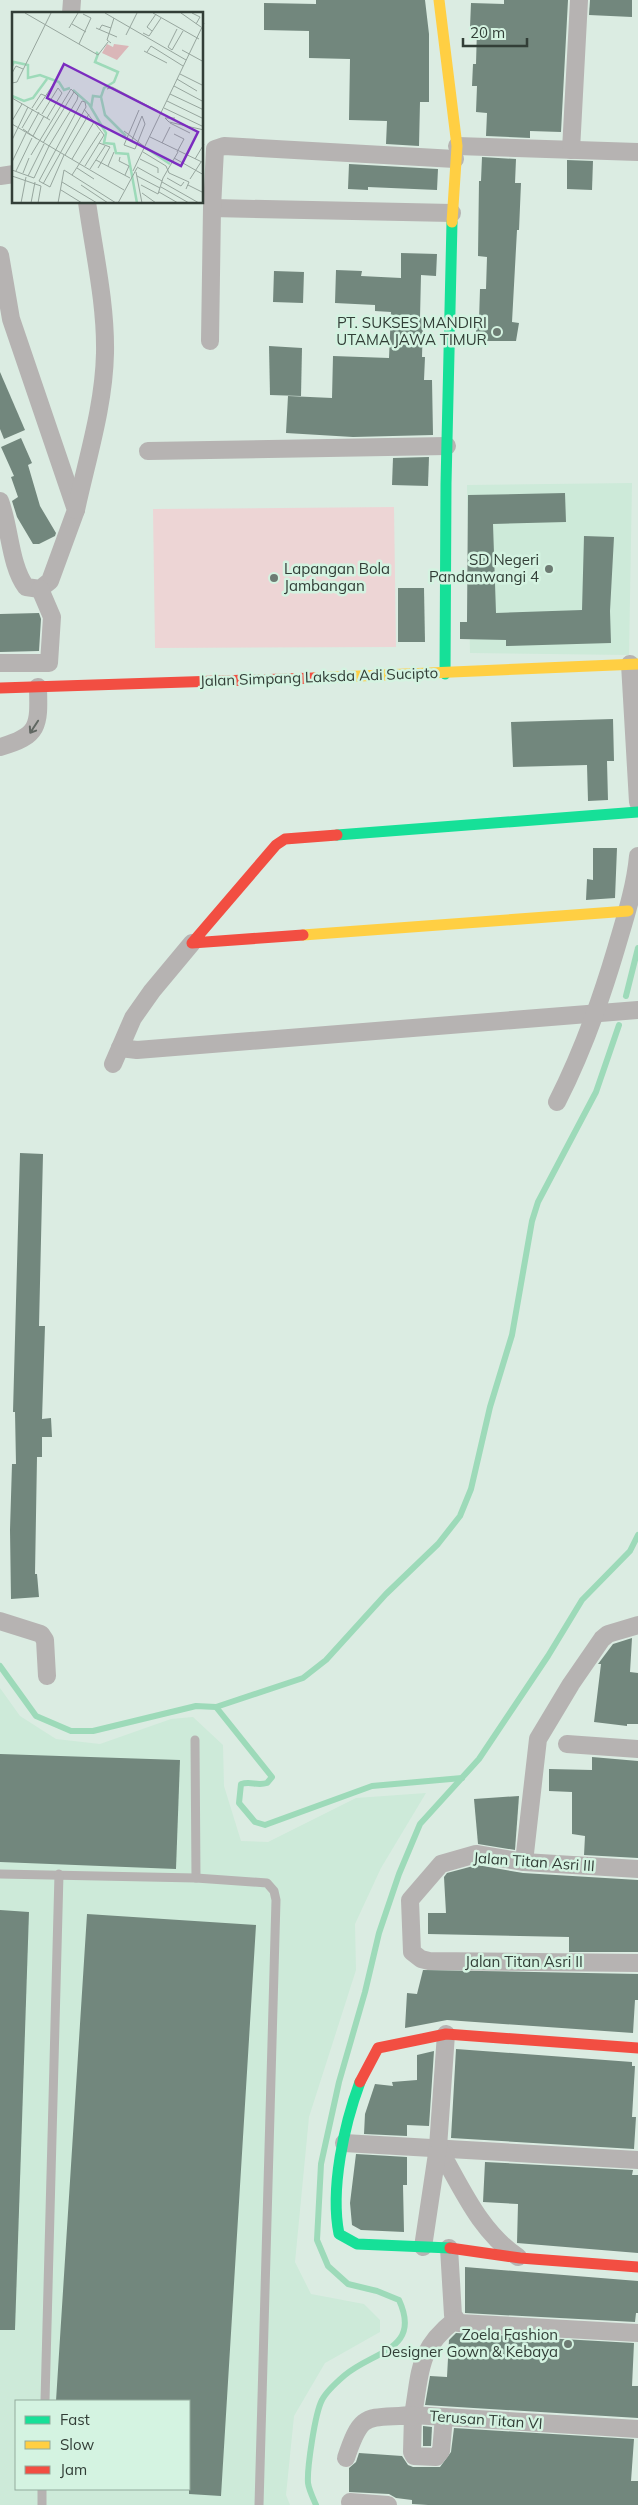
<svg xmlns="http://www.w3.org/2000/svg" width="638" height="2505" font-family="Mulish,sans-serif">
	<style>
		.built { fill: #cdead9; fill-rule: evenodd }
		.green { fill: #edd5d5 }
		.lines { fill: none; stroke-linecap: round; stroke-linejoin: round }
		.stream { stroke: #9ddab9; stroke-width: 6 }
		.building { fill: #72877d }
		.lane { stroke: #b6b3b2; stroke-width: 9 }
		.street { stroke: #b6b3b2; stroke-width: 18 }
		.fast { stroke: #16e098; stroke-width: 11 }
		.slow { stroke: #ffcf43; stroke-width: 11 }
		.jam { stroke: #f24e42; stroke-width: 11 }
		.oneway { stroke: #606762 }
		.poi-dot { fill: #6d7b73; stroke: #d4f3e1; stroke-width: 2 }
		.labels { text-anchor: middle; stroke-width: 5; stroke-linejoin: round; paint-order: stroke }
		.poi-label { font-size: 15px; fill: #323e37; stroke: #d4f3e1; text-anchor: end }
		.street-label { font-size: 15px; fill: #323e37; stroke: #d4f3e1 }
		.inset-river { fill: none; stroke: #9ddab9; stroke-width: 2.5 }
		.inset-road { fill: none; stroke: #97a69e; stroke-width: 1 }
		.view { fill: #7b2cbf; fill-opacity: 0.15; stroke: #7b2cbf; stroke-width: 2.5 }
		.inset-edge { fill: none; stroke: #323e37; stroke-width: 2.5 }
	</style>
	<rect width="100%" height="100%" fill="#dbece2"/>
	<!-- built -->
	<g class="built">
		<path d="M632 483 629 655 470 653 467 485Z"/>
		<path d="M0 1688 20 1716 56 1739 100 1744 171 1719 193 1717 223 1745 224 1786 241 1841 268 1842 356 1798 426 1793 381 1868 355 1924 356 1970 309 2117 295 2262 311 2294 364 2304 380 2320V2332L325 2363 294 2416 286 2495 290 2505H0ZM16 2401H189V2489H16Z"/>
	</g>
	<!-- green -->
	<path class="green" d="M394 507 396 647 155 648 153 509Z"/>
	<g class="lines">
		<!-- stream -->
		<g class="stream">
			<path d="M626 996 638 948"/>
			<path d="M0 1666 36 1716 71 1731H93L196 1706 216 1707 272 1777 267 1783C257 1786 251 1781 241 1784L239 1803 255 1822 265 1825 372 1786 462 1778"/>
			<path d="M216 1707 303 1678 326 1660 386 1594 438 1544 460 1516 471 1489 490 1407 512 1335 532 1221 538 1202 596 1092 619 1025"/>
			<path d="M316 2505C313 2498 309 2490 308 2483 307 2468 315 2413 322 2400 326 2392 338 2381 345 2375 373 2351 422 2350 399 2300L377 2291 348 2284 328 2266 317 2240 321 2164 339 2082 365 1992 379 1933 399 1874 420 1824 479 1759 548 1656 582 1600 630 1551 638 1535"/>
		</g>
	</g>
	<!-- building -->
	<g class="building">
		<path d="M316 0H425L429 34V102H420L419 146 386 144 387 121 349 120 350 59 309 58V31L264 30V3L316 4Z"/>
		<path d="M504 0H568L561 132 530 131V138L486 136 487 113 476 112 477 86H472L473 64H476L477 29 470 28 471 3 504 4Z"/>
		<path d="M590 0H632V17L589 15Z"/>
		<path d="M482 157 516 159 515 183H521L519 230H517L512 322 519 323 516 341H475L477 321H479L480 289H486L487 257 478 256 479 181H481Z"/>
		<path d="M567 160 593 161 592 190 567 189Z"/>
		<path d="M349 164 438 169 437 190 368 187V190L348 189Z"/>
		<path d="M401 253 437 254 436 276 421 275 420 318 423 319 422 357H425L424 380H432L433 435 353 437 286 433 288 396 332 398 333 356 389 358 391 312 375 311V305L335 303 336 270 362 271 361 276 401 278Z"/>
		<path d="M274 271 304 272 303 303 273 302Z"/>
		<path d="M269 346 302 348 301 396 270 395Z"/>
		<path d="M0 372 25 430 4 439 0 429Z"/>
		<path d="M21 438 32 463 28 465 40 506 56 533 55 536 39 544H33L17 517 12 501 18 497 11 477 14 476 1 447Z"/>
		<path d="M429 457 428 486 392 485 393 458Z"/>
		<path d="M565 493 566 522 493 524 496 613 582 610 584 536 614 537 610 611 611 643 506 646V640L460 639V622H467L468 495Z"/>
		<path d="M398 588H424L425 642H398Z"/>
		<path d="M39 613 41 619 39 651 0 652V614Z"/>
		<path d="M613 719 614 761H607L608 800 588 801 587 765 513 767 511 722Z"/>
		<path d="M593 848H617L615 898 586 900 587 879 593 880Z"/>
		<path d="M20 1153 43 1154 39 1326H45L42 1419 51 1418 52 1437H42V1457H37L35 1574H37L39 1597 11 1599 10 1530 12 1464H16L15 1412H13Z"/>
		<path d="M632 1638 630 1672 638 1673V1724H627V1726L594 1722 601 1664H598L613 1644Z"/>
		<path d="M0 1754 180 1760 176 1869 0 1862Z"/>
		<path d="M592 1757 638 1761V1858L584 1855 585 1836 572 1834V1792L549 1791V1769L592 1770Z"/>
		<path d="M519 1796 515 1850 478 1844 474 1799Z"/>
		<path d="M477 1865 523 1873 638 1880V1952H569V1937L428 1934V1913H446L444 1877 447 1873Z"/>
		<path d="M0 1910 29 1912 15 2330H0Z"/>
		<path d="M87 1914 256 1925 221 2496 189 2494V2401H56Z"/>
		<path d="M423 1970 638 1974V2000H635L633 2033 447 2020 405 2028 407 1993 417 1994Z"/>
		<path d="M456 2049 632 2062V2066H635L632 2117H636L634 2149 451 2138Z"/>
		<path d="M434 2051 429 2126 407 2125V2136L364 2134 365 2114 375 2084 393 2086 392 2082 417 2080V2055Z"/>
		<path d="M356 2154 407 2157V2185H403L404 2232 361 2230 352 2225 350 2203Z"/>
		<path d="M485 2162 633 2170 632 2175H638V2253L517 2243 518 2204 483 2202Z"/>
		<path d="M465 2267 638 2281V2313H636L635 2322 465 2313Z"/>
		<path d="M456 2333 634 2343 632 2386H638V2418L425 2405 430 2376 447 2377 449 2340Z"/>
		<path d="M423 2426 432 2427 431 2446H423Z"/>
		<path d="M454 2428 634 2439 631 2481H638V2505H428L412 2504V2500L396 2498 389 2494 349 2492V2468L356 2462 359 2453 402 2456 408 2465 413 2467H440L451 2452Z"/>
	</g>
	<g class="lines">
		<!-- lane -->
		<g class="lane">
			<path d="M195 1740 196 1878"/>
			<path d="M0 1874 196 1878 267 1883 274 1891 276 1900 259 2505"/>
			<path d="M45 2401 59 1874"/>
			<path d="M42 2505V2489"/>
		</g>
		<!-- street -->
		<g class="street">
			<path d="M71 14 72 0"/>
			<path d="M457 146 638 152"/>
			<path d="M571 150 579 0"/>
			<path d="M0 176 14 174"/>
			<path d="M212 208 452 213"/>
			<path d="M0 255 11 319 76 510 50 581 40 589 26 587C10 566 10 527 0 501"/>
			<path d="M210 341 212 208 215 149 224 146 455 159"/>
			<path d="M148 451 447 446"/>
			<path d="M76 510C87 459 104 406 105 353 106 304 94 252 87 202"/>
			<path d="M0 663H49L52 617 40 589"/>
			<path d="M630 664 638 802"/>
			<path d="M0 747C40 736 39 725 38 687"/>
			<path d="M120 1048 137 1050 638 1010"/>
			<path d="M113 1064 133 1018 152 991 192 943"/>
			<path d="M557 1102C583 1051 600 1003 616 949 625 918 635 888 638 856"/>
			<path d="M0 1621 41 1634 45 1640 47 1676"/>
			<path d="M567 1744 638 1749"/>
			<path d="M524 1862 538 1739 571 1684 602 1639 608 1634 638 1625"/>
			<path d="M638 1869 524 1862 476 1854 441 1864 410 1900 412 1952 421 1959 429 1961 638 1963"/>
			<path d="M344 2143 638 2160"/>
			<path d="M438 2147C461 2186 479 2231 518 2257"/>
			<path d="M423 2247 438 2147 446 2034"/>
			<path d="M449 2248 453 2315 459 2323 638 2333"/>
			<path d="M455 2320C417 2350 421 2370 413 2415L638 2429"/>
			<path d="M346 2458C362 2410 366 2419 413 2415L412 2452 414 2456 436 2457 441 2451 444 2417"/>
			<path d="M350 2502 388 2505"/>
		</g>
		<!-- fast -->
		<g class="fast">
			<path d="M445 674 446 484 452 222"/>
			<path d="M337 835 638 812"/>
			<path d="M360 2082C344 2125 330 2189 339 2234L357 2244 450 2248"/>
		</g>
		<!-- slow -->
		<g class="slow">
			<path d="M439 0 457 146 452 222"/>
			<path d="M314 678 638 664"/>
			<path d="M303 935 628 911"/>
		</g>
		<!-- jam -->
		<g class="jam">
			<path d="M0 688 314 678"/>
			<path d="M303 935 192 943 276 845 285 839 337 835"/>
			<path d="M360 2082 378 2048 446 2034 638 2048"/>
			<path d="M450 2248 520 2258 638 2267"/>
		</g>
	</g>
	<!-- one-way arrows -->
	<defs><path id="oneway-shaft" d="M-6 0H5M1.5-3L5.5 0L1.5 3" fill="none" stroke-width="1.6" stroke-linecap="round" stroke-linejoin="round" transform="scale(1.25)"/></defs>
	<use class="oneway" href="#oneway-shaft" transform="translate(34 727) rotate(123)"/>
	<!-- markers -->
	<g class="poi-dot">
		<circle cx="497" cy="332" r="5"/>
		<circle cx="549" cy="569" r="5"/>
		<circle cx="274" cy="578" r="5"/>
		<circle cx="568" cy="2344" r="5"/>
	</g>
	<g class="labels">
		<!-- poi labels -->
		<g class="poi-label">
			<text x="487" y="328">PT. SUKSES MANDIRI<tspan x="487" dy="17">UTAMA JAWA TIMUR</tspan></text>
			<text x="539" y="565">SD Negeri<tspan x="539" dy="17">Pandanwangi 4</tspan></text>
			<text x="284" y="574" text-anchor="start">Lapangan Bola<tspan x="284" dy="17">Jambangan</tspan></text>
			<text x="558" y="2340">Zoela Fashion<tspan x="558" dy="17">Designer Gown &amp; Kebaya</tspan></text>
		</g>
		<!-- street labels -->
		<g class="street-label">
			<text transform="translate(319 677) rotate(-2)" y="5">Jalan Simpang Laksda Adi Sucipto</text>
			<text transform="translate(534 1862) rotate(4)" y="5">Jalan Titan Asri III</text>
			<text x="524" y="1967">Jalan Titan Asri II</text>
			<text transform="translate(486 2420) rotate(4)" y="5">Terusan Titan VI</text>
		</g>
	</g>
	<!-- overview -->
	<g transform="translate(12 12)">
		<rect width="191" height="191" fill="#dbece2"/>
		<path d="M95 32 101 35 102 32 117 34 105 48 90 41Z" fill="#dab6b8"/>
		<path class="inset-river" d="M0 54 2 50 16 53V66L28 63 47 70 52 78 58 76M61 78 77 92 94 121 92 131 102 132 104 141 116 142 125 191M0 84 12 89 21 86 35 67M89 85 93 103 114 124M79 96 81 84 89 85 92 76 102 70 106 60 83 50 86 42 84 40M134 136 158 152"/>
		<path class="inset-road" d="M13 1 86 43 96 30M93 1 174 48M141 1 187 27M169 1 189 15M180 1 188 5 184 12M60 12 74 20M57 16 66 1M84 16 105 25M165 17 156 35 160 38 171 19M87 18 90 13 99 16M140 19 135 15 144 2M131 21 137 24 149 6M114 23 125 1M99 31 95 28 102 6M67 32 79 6 71 2M170 38 192 50M132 39 155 51M135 40 139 34 171 54M0 61 4 54 11 57M168 62 192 74M165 67 185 79M0 71 5 70 39 1M162 74 192 90M95 77 100 75 146 99M158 82 192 98M0 86 38 108M155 89 192 107M20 96 29 82 34 84M152 96 192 115M72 97 92 123 73 154M24 98 43 70M30 102 46 76 50 81M35 106 50 81M163 106H153L157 110 192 118M0 109 10 92M158 111 178 121M0 112 112 178M10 116 21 97M11 117 25 127M112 119 133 135M16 120 27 100M162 122 172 127 165 140M21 124 32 104M138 125 192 151M0 128 16 95M120 128 130 104 133 112 123 137 112 133 127 98M31 131 62 80M150 131 158 115M131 140 154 154 157 161 177 170 174 177M19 143 59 77 66 84 65 88 37 134 22 166M53 143 77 102M108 145 107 149 117 154 113 163M162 146 192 163M60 147 82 110M128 147 146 156V161M183 147 192 132M84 148 118 166M0 150 14 121M96 154 102 140M125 155 150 169M65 156 82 167M86 156 98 135 87 131M78 157 93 134M0 158 22 166M4 159 20 126M121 159 192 11M124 160 130 191M11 161 17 146M60 163 88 120M0 164 29 174 26 191M16 164 32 132M125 164 148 176M155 166 169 174 172 170M178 167 189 150M27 169 70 89 73 90 74 95 31 172M27 169 38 175 52 143M50 170 85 191M150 170 187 191M69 173 96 191M129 173 146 182 151 166 166 140M176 173 192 181M149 175 177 191M49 178 70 191M147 180 166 191M130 181 144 191M9 191 14 165M19 191 23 170M46 191 52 158 104 191M106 191 125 156"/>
		<path class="view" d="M52 52 186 120 169 154 35 86Z"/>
		<rect width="191" height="191" class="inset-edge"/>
	</g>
	<!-- legend -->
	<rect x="15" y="2400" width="175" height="90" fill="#d4f3e1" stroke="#93ab9d"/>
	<rect x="25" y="2416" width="25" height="8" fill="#16e098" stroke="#93ab9d"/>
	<text x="60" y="2425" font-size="15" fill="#323e37">Fast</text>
	<rect x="25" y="2441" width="25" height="8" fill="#ffcf43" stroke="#93ab9d"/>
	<text x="60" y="2450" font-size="15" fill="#323e37">Slow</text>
	<rect x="25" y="2466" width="25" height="8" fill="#f24e42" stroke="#93ab9d"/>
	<text x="60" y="2475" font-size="15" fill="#323e37">Jam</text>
	<!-- scale -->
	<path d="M463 38v8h64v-8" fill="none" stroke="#323e37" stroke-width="2.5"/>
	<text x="470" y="38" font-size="15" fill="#323e37" stroke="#d4f3e1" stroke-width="4" paint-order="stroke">20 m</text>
</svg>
